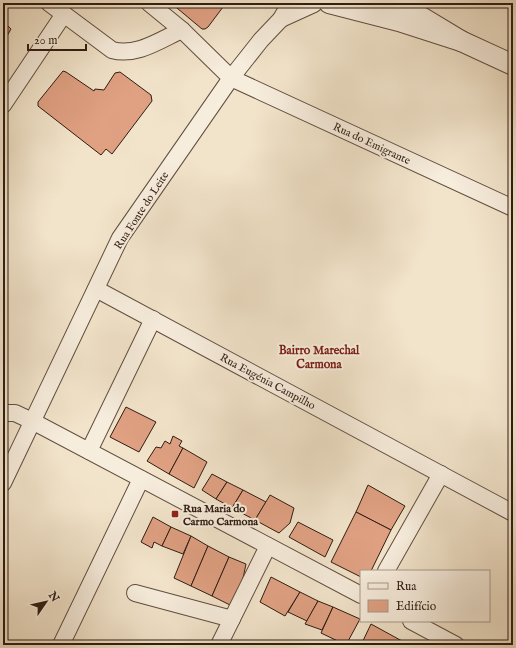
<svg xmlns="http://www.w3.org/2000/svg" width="516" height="648" font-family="'IM FELL English',serif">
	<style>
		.building { fill: #e0a183; stroke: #2f1c12 }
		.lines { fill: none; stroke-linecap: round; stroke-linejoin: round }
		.minor-casing { stroke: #604e40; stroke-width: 18 }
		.tertiary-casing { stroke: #604e40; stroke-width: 22 }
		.minor { stroke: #f7eddd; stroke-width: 16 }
		.tertiary { stroke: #f7eddd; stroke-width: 20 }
		.poi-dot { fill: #8f2418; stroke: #f7eddd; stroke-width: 1.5 }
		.labels { text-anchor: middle; stroke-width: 4; stroke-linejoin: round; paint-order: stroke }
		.street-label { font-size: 11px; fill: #2f1c12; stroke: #f7eddd }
		.poi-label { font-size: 11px; font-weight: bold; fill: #2f1c12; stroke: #f7eddd; text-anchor: start }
		.neighbourhood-label { font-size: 12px; font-weight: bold; fill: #7a1f14; stroke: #f7eddd }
	</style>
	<rect width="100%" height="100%" fill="#f2e4cb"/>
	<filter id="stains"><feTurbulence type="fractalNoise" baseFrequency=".005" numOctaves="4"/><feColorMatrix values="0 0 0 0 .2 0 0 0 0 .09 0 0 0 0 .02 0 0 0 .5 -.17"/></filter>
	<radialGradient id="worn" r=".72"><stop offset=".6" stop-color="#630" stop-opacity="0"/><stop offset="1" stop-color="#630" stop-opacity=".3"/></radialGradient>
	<!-- building -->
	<g class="building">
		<path d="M171 3H226L208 27 205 29H202Z"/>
		<path d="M3 21 11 29 3 43Z"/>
		<path d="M63 71 66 72 94 91 95 89 104 90 115 73 120 72 151 95 152 101 112 154 106 149 101 155 38 106V102Z"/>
		<path d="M126 407 156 422 139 452 110 437Z"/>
		<path d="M173 436 182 441 179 446 183 448 169 474 147 461 156 447 161 448 165 441 170 444Z"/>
		<path d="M183 448 207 462 194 488 169 474Z"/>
		<path d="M212 474 227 482 216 499 202 490Z"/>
		<path d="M227 482 243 490 232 508 216 499Z"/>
		<path d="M368 485 405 506 391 530 356 512Z"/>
		<path d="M243 490 266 502 255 520 232 508Z"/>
		<path d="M270 495 294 508 290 523 279 533 255 520Z"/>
		<path d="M356 512 391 530 371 571H361V577L331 562Z"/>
		<path d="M153 517 171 527 162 546 154 542 152 548 141 542Z"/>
		<path d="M298 522 333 540 325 557 289 537Z"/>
		<path d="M171 527 191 536 183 554 162 546Z"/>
		<path d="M191 536 208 546 191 586 174 578Z"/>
		<path d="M208 546 229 557 212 596 191 586Z"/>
		<path d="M229 557 246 564 241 588 232 606 212 596Z"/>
		<path d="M271 577 300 592 285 616 260 602Z"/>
		<path d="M300 592 318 601 307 621 288 612Z"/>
		<path d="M318 601 333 607 322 630 305 624Z"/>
		<path d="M333 607 360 619 346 645 321 633Z"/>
		<path d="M371 624 402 641 400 645H361Z"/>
	</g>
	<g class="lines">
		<defs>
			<g id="minor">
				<path d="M49 3 112 50C136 57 160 40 182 30"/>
				<path d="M149 3 182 30 231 78 513 208"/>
				<path d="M281 19 314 4"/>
				<path d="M3 105 64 14"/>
				<path d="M96 289 513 513"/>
				<path d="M3 413H15L32 421 361 595"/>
				<path d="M89 451 153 319"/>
				<path d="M3 483 120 238 231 78 261 40 281 19 290 3"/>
				<path d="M386 571 441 474"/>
				<path d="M135 593 232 619"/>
				<path d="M411 621 456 645"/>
				<path d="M61 645 141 479"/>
				<path d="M219 645 268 546"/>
			</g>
			<g id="tertiary">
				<path d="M329 3 399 21 461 41"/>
				<path d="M398 3 461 41 513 65"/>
			</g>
		</defs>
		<!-- minor casing -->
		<use href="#minor" class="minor-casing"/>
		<!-- tertiary casing -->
		<use href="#tertiary" class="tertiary-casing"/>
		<!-- minor -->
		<use href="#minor" class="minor"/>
		<!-- tertiary -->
		<use href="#tertiary" class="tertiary"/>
	</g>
	<!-- markers -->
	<rect class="poi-dot" x="171" y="510" width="8" height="8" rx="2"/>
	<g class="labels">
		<!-- street labels -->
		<g class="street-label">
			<text transform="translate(372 143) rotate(25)" y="4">Rua do Emigrante</text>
			<text transform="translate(141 210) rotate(-57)" y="4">Rua Fonte do Leite</text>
			<text transform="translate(268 381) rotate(28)" y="4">Rua Eugénia Campilho</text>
		</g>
		<!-- poi labels -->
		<g class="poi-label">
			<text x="183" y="512">Rua Maria do<tspan x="183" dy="13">Carmo Carmona</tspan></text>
		</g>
		<!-- neighbourhood labels -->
		<g class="neighbourhood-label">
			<text x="319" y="354">Bairro Marechal<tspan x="319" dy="14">Carmona</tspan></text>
		</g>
	</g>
	<!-- margin -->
	<rect width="516" height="648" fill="none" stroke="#f2e4cb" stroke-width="16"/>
	<rect x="4" y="4" width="508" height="640" fill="none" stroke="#2f1c12" stroke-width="2"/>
	<rect x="8" y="8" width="500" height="632" fill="none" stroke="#2f1c12"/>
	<!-- legend -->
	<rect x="360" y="570" width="130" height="52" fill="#f7eddd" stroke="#a7998c"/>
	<rect x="368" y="583" width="20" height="6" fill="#f7eddd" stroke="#a7998c"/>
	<text x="396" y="590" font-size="12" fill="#2f1c12">Rua</text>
	<rect x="368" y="600" width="20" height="12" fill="#e0a183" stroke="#a7998c"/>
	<text x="396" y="610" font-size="12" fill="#2f1c12">Edifício</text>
	<!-- north arrow -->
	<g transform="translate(46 602) rotate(56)" stroke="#f7eddd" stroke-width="3" paint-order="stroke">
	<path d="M0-3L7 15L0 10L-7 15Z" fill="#2f1c12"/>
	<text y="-6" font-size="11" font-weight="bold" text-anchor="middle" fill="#2f1c12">N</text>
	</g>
	<!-- scale -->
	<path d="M28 44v6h58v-6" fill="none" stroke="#2f1c12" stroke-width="2"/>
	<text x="34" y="44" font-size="12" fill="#2f1c12" stroke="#f7eddd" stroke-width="3" paint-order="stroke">20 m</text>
	<rect width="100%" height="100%" filter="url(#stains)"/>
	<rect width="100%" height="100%" fill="url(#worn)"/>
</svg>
